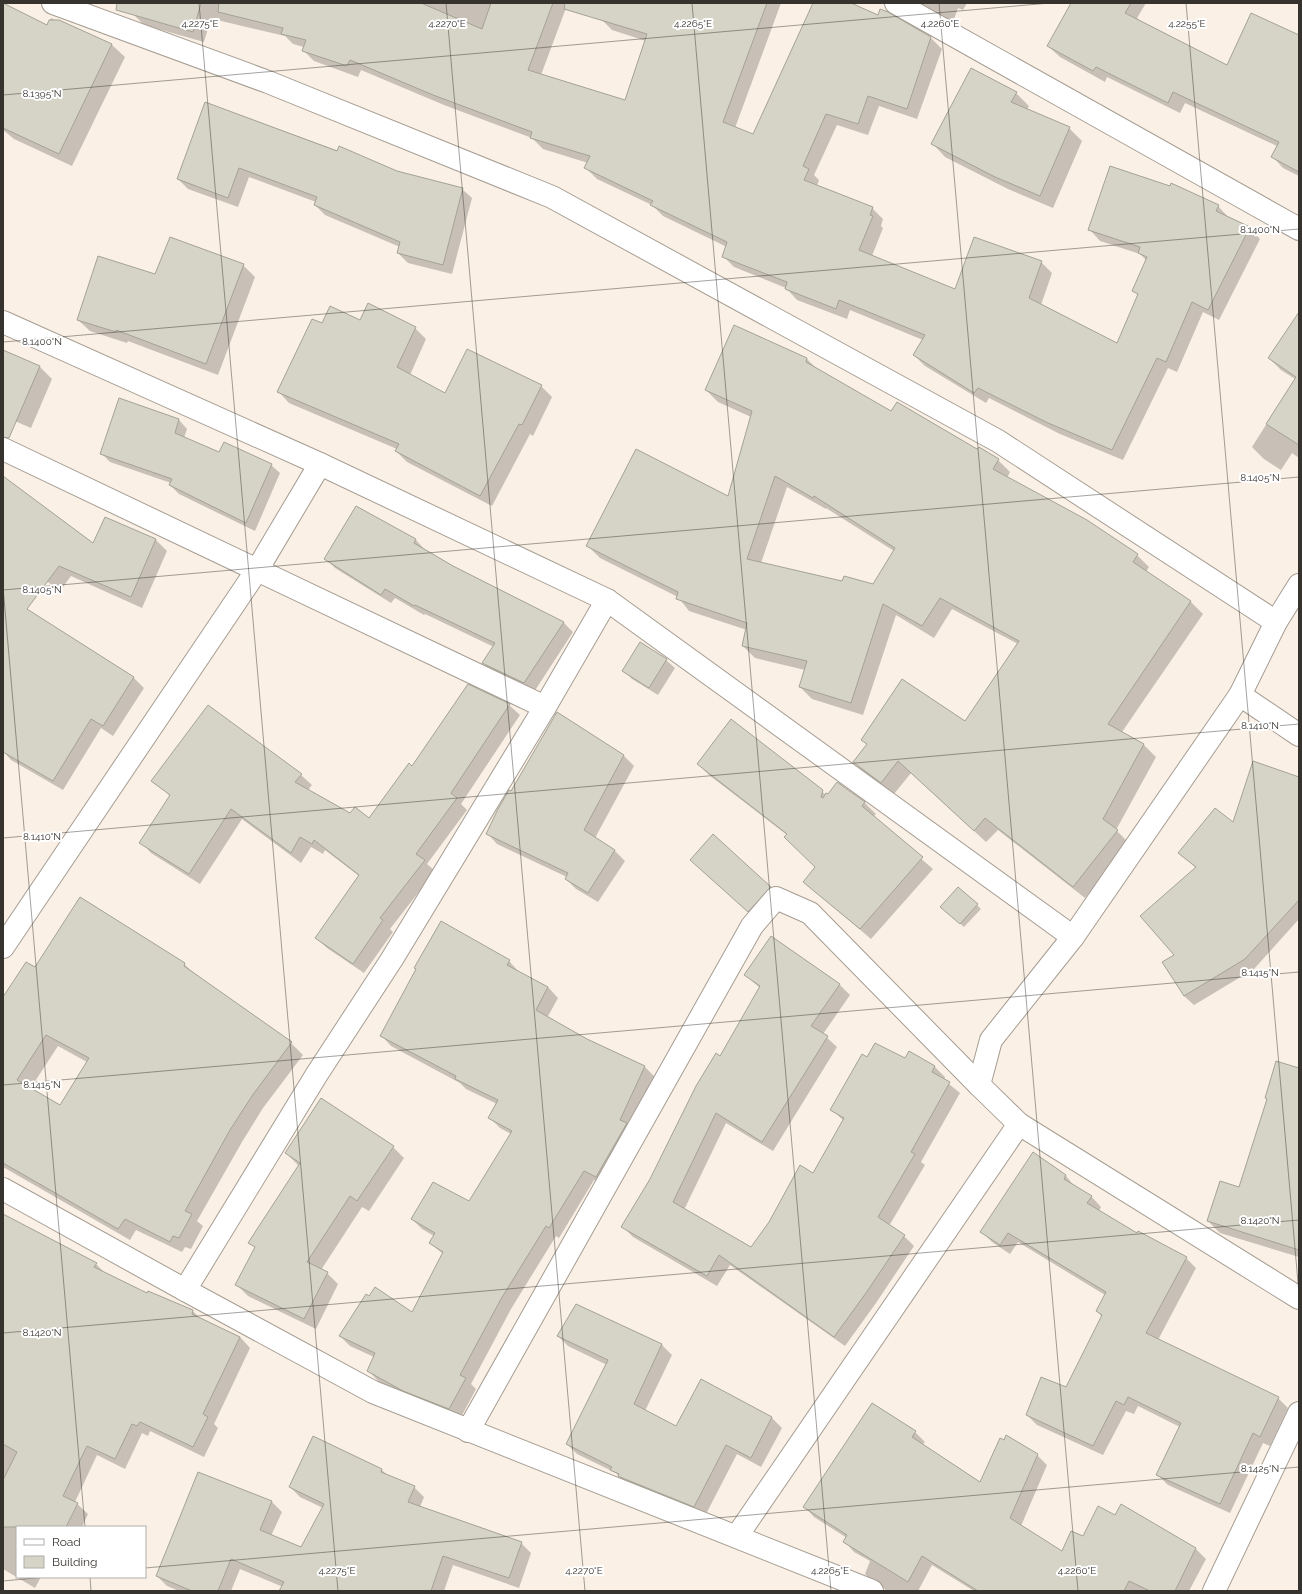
<svg xmlns="http://www.w3.org/2000/svg" width="1302" height="1594" font-family="Raleway,sans-serif">
	<style>
		.shadow { fill: #0003; fill-rule: evenodd }
		.building { fill: #d5d4c6; stroke: #a4a296; fill-rule: evenodd }
		.lines { fill: none; stroke-linecap: round; stroke-linejoin: round }
		.minor-casing { stroke: #a69d93; stroke-width: 24 }
		.minor { stroke: #fff; stroke-width: 22 }
		.ticks { fill: none; stroke: #36322e; stroke-width: 1; stroke-opacity: 0.45 }
		.ticks-label { font-size: 10px; text-anchor: middle; fill: #36322e; stroke: #fff; stroke-width: 4; stroke-linejoin: round; paint-order: stroke }
	</style>
	<rect width="100%" height="100%" fill="#faf0e5"/>
	<!-- shadow -->
	<g class="shadow">
		<path d="M136 3H781L735 128 754 136 814 3H849L879 16 888 13 931 38 942 49 917 119 879 106 868 135 837 125 814 175 819 180 817 186 872 208 883 219 881 226 883 228 872 256 955 290 1041 262 1052 273 1041 305 1118 344 1139 296 1133 290 1147 261 1140 254 1100 241 1090 230 1218 206 1229 218 1250 228 1260 239 1219 320 1203 312 1177 372 1168 368 1123 460 1060 434 989 398 986 403 925 366 914 355 923 340 850 310 847 319 797 300 786 288 734 267 723 256 727 247 663 216 652 205 597 179 586 168 588 163 543 149 532 138 444 105 361 70 358 77 314 61 303 50 304 47 293 44 285 36 217 20 216 23 210 22 204 42 144 25 133 14ZM566 8 601 19 612 30 646 41 626 102 541 75Z"/>
		<path d="M911 3H967L963 10 958 8 952 25Z"/>
		<path d="M1073 3H1146L1137 18 1139 20 1228 66 1299 36V176L1283 168 1272 156 1277 146 1185 103 1180 113 1107 77 1105 82 1060 57 1048 46Z"/>
		<path d="M3 4 48 26 51 18 112 45 125 57 72 166 14 139 3 130Z"/>
		<path d="M1016 93 1029 106 1027 110 1069 128 1082 141 1053 208 1008 189 945 157 933 144Z"/>
		<path d="M206 103 397 172 462 189 472 198 452 274 408 263 398 253 400 247 325 215 315 205 316 202 249 177 238 207 188 189 178 179Z"/>
		<path d="M243 265 255 277 218 375 128 341 127 343 90 331 78 320 156 275Z"/>
		<path d="M1299 314V458L1292 453 1281 470 1264 459 1252 447 1295 379 1281 370 1269 358Z"/>
		<path d="M361 322 415 328 426 339 410 375 446 394 541 386 552 397 533 436 530 434 492 506 407 462 396 451 397 449 289 403 278 391 322 325Z"/>
		<path d="M734 327 807 359 818 370 891 413 998 460 1010 472 1007 478 1137 555 1149 567 1146 572 1191 602 1203 614 1122 732 1144 745 1156 757 1116 830 1129 843 1085 898 998 830 986 842 911 773 894 794 866 774 854 762 868 746 862 740 965 722 1018 644 952 609 934 638 896 615 863 715 812 699 800 687 805 670 755 658 743 646 747 630 689 611 678 597 600 558 588 546 729 498 751 417 718 402 706 390ZM787 487 826 509V508L894 551 874 586 843 582 761 563Z"/>
		<path d="M3 351 39 366 52 379 31 428 3 416Z"/>
		<path d="M120 400 179 420 187 429 184 438 219 453 271 465 280 473 255 531 179 494 170 485 171 483 110 462 101 453Z"/>
		<path d="M3 477 94 544 105 518 156 540 167 551 142 608 71 576 60 591 3 549Z"/>
		<path d="M356 507 416 540 425 550 453 566 564 623 573 632 534 692 493 672 483 663 494 647 425 614 424 615 395 598 391 603 335 568 326 559Z"/>
		<path d="M3 600 96 654 134 678 144 688 113 736 101 728 63 790 11 760 3 751Z"/>
		<path d="M666 660 675 668 658 695 632 679 624 671Z"/>
		<path d="M509 705 520 715 461 804 467 810 427 864 435 871 390 929 393 932 364 973 327 948 316 938 359 876 325 850 323 854 311 847 301 863 242 819 200 884 151 853 141 842 170 796 153 780 301 775 312 785 308 790 351 814 369 819 413 767Z"/>
		<path d="M557 713 624 756 634 766 595 838 615 851 625 861 598 902 576 889 566 879 567 877 497 844 487 833Z"/>
		<path d="M732 721 826 795H828L838 783 865 803 876 814 873 817 933 869 871 939 804 882 816 867 787 835 709 775 698 764Z"/>
		<path d="M1299 781V919L1254 969 1194 1005 1184 996 1164 962 1175 955 1196 868 1180 853 1233 824Z"/>
		<path d="M700 868 770 888 778 896 757 919Z"/>
		<path d="M977 905 981 909 964 927 946 911Z"/>
		<path d="M441 923 509 961 519 972 548 987 558 998 547 1018 587 1040 645 1067 655 1077 607 1187 594 1180 559 1238 556 1236 511 1309 471 1384 476 1389 460 1419 415 1401 378 1381 368 1370 374 1357 350 1346 340 1336 412 1314 443 1254 430 1243 434 1236 422 1229 412 1219 469 1202 511 1134 500 1128 490 1118 497 1104 466 1089 460 1083 391 1046 381 1035Z"/>
		<path d="M771 938 840 985 850 995 823 1034 837 1047 773 1151 726 1123 684 1210 751 1249 814 1174 844 1121 832 1110 868 1059H905L909 1053 935 1067 945 1077 944 1080 960 1093 921 1162 925 1165 889 1226 904 1236 914 1246 876 1303 845 1346 730 1265 717 1286 633 1237 623 1227 760 988 745 975Z"/>
		<path d="M184 964 196 975 291 1043 303 1055 263 1108 242 1142 197 1221 203 1226 191 1249 185 1247 182 1252 136 1230 130 1240 3 1167V999L35 969ZM58 1046 87 1062 60 1106 30 1089Z"/>
		<path d="M1299 1069V1257L1220 1233 1208 1221 1240 1188 1268 1100 1266 1098Z"/>
		<path d="M393 1147 404 1158 369 1211 362 1207 321 1270 327 1273 338 1284 316 1329 248 1296 237 1285 255 1248 250 1243 299 1166 286 1153Z"/>
		<path d="M1033 1153 1066 1176 1075 1187 1091 1196 1101 1207 1099 1211 1137 1235 1186 1258 1196 1268 1158 1340 1278 1398 1288 1408 1270 1446 1263 1443 1230 1513 1168 1485 1158 1475 1180 1427 1138 1406 1134 1414 1126 1411 1103 1455 1037 1425 1027 1415 1066 1388 1102 1317 1097 1311 1105 1295 1018 1242 1010 1254 992 1242 982 1232Z"/>
		<path d="M3 1216 96 1264 106 1274 148 1294 193 1311 200 1319 240 1337 250 1348 214 1424 218 1428 204 1457 150 1431 148 1436 142 1433 125 1469 97 1455 75 1502 88 1514 82 1527H17V1577H41L35 1588 3 1569Z"/>
		<path d="M558 1336 662 1345 672 1355 645 1411 677 1427 702 1381 772 1418 782 1428 761 1467 737 1454 705 1516 622 1480 616 1473 577 1454 567 1444 607 1365 568 1346Z"/>
		<path d="M915 1432 925 1442 922 1445 981 1483 1007 1437 1037 1455 1047 1465 1021 1526 1063 1552 1115 1516 1121 1506 1196 1549 1206 1559 1189 1591H974L932 1565 918 1591H885V1589L875 1584 865 1574 870 1561 854 1552 845 1542 847 1538 814 1517 805 1507Z"/>
		<path d="M382 1470 388 1476 414 1487 424 1497 420 1507 521 1543 531 1553 519 1588 453 1565 444 1591H281L283 1587 240 1569 231 1591H179L167 1586 157 1576 198 1473 272 1502 282 1512 271 1536 301 1549 323 1508 300 1497 290 1487Z"/>
	</g>
	<!-- building -->
	<g class="building">
		<path d="M3 3 47 25 49 20H59L112 44 59 154 3 128Z"/>
		<path d="M117 3H201L193 32 116 10Z"/>
		<path d="M219 3H421L482 29 491 3H553L528 70 625 100 647 34 564 9 565 3H767L723 122 753 134 813 3H851L878 15 880 9 888 12 931 37 907 109 868 96 858 124 826 114 803 166 809 169 804 180 873 207 870 215 873 216 859 250 955 289 974 237 1042 261 1029 298 1117 343 1138 294 1132 291 1147 257 1138 253 1140 247 1088 230 1110 166 1170 186 1171 183 1219 205 1216 211 1250 227 1208 310 1192 302 1166 362 1157 358 1112 450 1048 423 978 388 974 393 913 355 925 335 839 300 836 309 785 289 787 282 722 257 727 242 650 205 653 201 584 168 590 156 530 138 532 132 433 95 350 60 347 66 302 51 306 40 281 34 283 28 218 12Z"/>
		<path d="M1071 3H1131L1125 13 1227 65 1251 13 1299 35V172L1271 157 1279 142 1173 92 1168 103 1096 67 1093 71 1047 46Z"/>
		<path d="M971 68 1017 92 1011 102 1070 127 1040 196 995 177 931 144Z"/>
		<path d="M205 102 337 151 339 146 397 171 463 188 443 265 397 253 400 242 314 205 317 197 239 168 228 198 177 179Z"/>
		<path d="M170 237 244 264 206 364 116 330V332L77 320 98 256 155 274Z"/>
		<path d="M368 303 416 327 397 367 445 393 467 349 542 385 522 425 519 424 480 496 395 451 399 444 277 392 312 319 322 323 330 306 360 320Z"/>
		<path d="M1299 312V445L1266 424 1296 377 1268 358Z"/>
		<path d="M734 325 807 358 806 362 891 411 897 402 977 449 979 447 999 459 993 469 1087 520 1138 554 1133 562 1191 601 1108 724 1144 744 1103 819 1118 830 1073 887 985 818 974 831 898 761 881 783 853 762 867 744 861 740 902 679 965 721 1019 641 940 598 922 626 883 604 851 703 799 687 807 661 742 646 747 623 676 599 678 592 586 546 636 449 728 496 752 411 705 390ZM775 476 813 498 814 496 895 548 873 584 844 576 842 581 747 559Z"/>
		<path d="M3 350 40 366 9 438 3 437Z"/>
		<path d="M119 398 179 419 175 433 219 452 224 442 272 464 246 523 169 485 172 479 100 454Z"/>
		<path d="M3 476 93 543 105 517 156 539 131 597 59 566 27 609 134 677 103 726 91 719 53 781 3 752Z"/>
		<path d="M356 506 416 539 414 543 453 566 564 622 524 683 482 663 495 643 415 605 414 606 385 589 381 595 324 559Z"/>
		<path d="M640 642 667 659 649 688 622 671Z"/>
		<path d="M468 684 510 704 451 793 457 798 416 854 425 860 380 918 383 920 353 964 315 938 359 875 314 840 312 844 300 837 291 853 231 809 189 874 139 843 170 795 151 781 208 705 302 774 295 782 350 813 355 807 369 818 409 763 412 766Z"/>
		<path d="M557 712 624 755 584 830 615 850 588 893 565 879 568 873 486 834 498 809 509 790 511 791Z"/>
		<path d="M731 719 823 790 821 797 823 798 826 793 828 794 837 782 865 802 862 806 923 857 860 929 803 882 815 867 784 837 787 834 697 764Z"/>
		<path d="M1253 761 1299 777V900L1245 959 1184 996 1162 962 1174 955 1140 916 1196 867 1178 853 1215 808 1233 822Z"/>
		<path d="M713 834 771 887 748 912 690 860Z"/>
		<path d="M958 887 978 904 960 924 940 907Z"/>
		<path d="M80 897 185 963 184 966 292 1042 252 1096 230 1130 185 1211 192 1214 179 1238 173 1236 170 1242 125 1219 118 1229 3 1163V997L26 962 35 967ZM46 1035 89 1058 60 1105 17 1080Z"/>
		<path d="M441 921 510 960 507 965 548 987 536 1010 587 1039 645 1066 620 1120 627 1123 596 1177 584 1171 549 1228 546 1226 501 1299 460 1375 466 1378 449 1409 403 1391 367 1371 375 1353 339 1336 366 1294 369 1296 375 1287 412 1312 443 1252 429 1243 435 1233 411 1219 433 1182 469 1201 512 1131 488 1118 498 1100 455 1079 456 1076 380 1036 416 969 414 968Z"/>
		<path d="M771 936 840 984 811 1026 828 1036 762 1142 716 1113 673 1202 751 1247 769 1222 800 1165 813 1173 844 1118 830 1110 862 1054 867 1057 875 1043 905 1058 909 1051 935 1066 932 1072 950 1082 911 1152 915 1154 878 1217 905 1235 866 1293 834 1337 719 1255 707 1276 621 1227 650 1179 696 1086 716 1053 720 1056 760 986 744 975Z"/>
		<path d="M1276 1061 1299 1068V1250L1207 1221 1220 1181 1239 1187 1267 1099 1265 1098Z"/>
		<path d="M321 1098 394 1146 357 1201 350 1196 307 1262 328 1272 304 1319 235 1285 255 1247 248 1243 300 1163 285 1153Z"/>
		<path d="M1033 1152 1066 1175 1064 1179 1092 1196 1087 1203 1137 1233 1138 1231 1187 1257 1146 1333 1279 1397 1260 1437 1253 1433 1220 1504 1156 1475 1181 1423 1128 1397 1124 1405 1116 1401 1093 1446 1026 1415 1041 1377 1066 1387 1102 1315 1096 1311 1106 1292 1008 1233 1000 1245 980 1232Z"/>
		<path d="M3 1214 97 1263 94 1267 147 1293 148 1291 193 1310 192 1314 240 1337 203 1414 208 1417 193 1447 140 1422 137 1426 132 1424 115 1459 87 1446 63 1496 78 1503 66 1527H3V1480L17 1452 3 1444Z"/>
		<path d="M576 1304 662 1344 634 1404 676 1426 701 1379 772 1417 751 1458 726 1445 694 1507 620 1477 618 1476 619 1474 610 1470 612 1467 566 1444 608 1360 557 1336Z"/>
		<path d="M872 1403 916 1431 912 1437 980 1482 1000 1438 1004 1440 1006 1435 1038 1454 1010 1518 1062 1551 1071 1531 1083 1536 1098 1506 1115 1515 1121 1504 1196 1548 1175 1591H1150L1129 1581 1124 1591H978L922 1556 908 1582 843 1542 847 1535 803 1507Z"/>
		<path d="M313 1436 382 1469 381 1472 415 1486 408 1502 522 1542 509 1578 443 1556 431 1591H279L284 1582 231 1559 218 1591H192L156 1576 198 1472 272 1501 260 1530 301 1547 324 1504 289 1487Z"/>
	</g>
	<g class="lines">
		<defs>
			<g id="minor">
				<path d="M53 3 268 82 552 197 998 441 1276 622"/>
				<path d="M896 3 1299 229"/>
				<path d="M3 322 320 464 607 600 1073 937"/>
				<path d="M3 449 545 707"/>
				<path d="M1240 695 1299 735"/>
				<path d="M3 947 257 570 320 464"/>
				<path d="M1019 1124 1299 1298"/>
				<path d="M3 1189 185 1290 373 1392 872 1591"/>
				<path d="M185 1290 317 1074 392 959 545 707 607 600"/>
				<path d="M468 1431 752 926 776 898 810 913 979 1085"/>
				<path d="M737 1536 1019 1124 979 1085 991 1040 1073 937 1240 695 1276 622 1299 585"/>
				<path d="M1214 1591 1299 1413"/>
			</g>
		</defs>
		<!-- minor casing -->
		<use href="#minor" class="minor-casing"/>
		<!-- minor -->
		<use href="#minor" class="minor"/>
	</g>
	<!-- ticks -->
	<path class="ticks" d="M199 3 338 1591M446 3 585 1591M692 3 831 1591M939 3 1078 1591M1186 3 1299 1294M3 95 1050 3M3 342 1299 229M3 587 85 1527M3 590 1299 477M3 838 1299 724M3 1085 1299 972M3 1333 1299 1220M145 1568 1299 1467M90 1577 91 1591M3 1581 46 1577"/>
	<g class="ticks-label">
		<text x="200" y="27">4.2275°E</text>
		<text x="447" y="27">4.2270°E</text>
		<text x="693" y="27">4.2265°E</text>
		<text x="940" y="27">4.2260°E</text>
		<text x="1187" y="27">4.2255°E</text>
		<text x="42" y="97">8.1395°N</text>
		<text x="1260" y="233">8.1400°N</text>
		<text x="42" y="345">8.1400°N</text>
		<text x="1260" y="481">8.1405°N</text>
		<text x="42" y="593">8.1405°N</text>
		<text x="1260" y="729">8.1410°N</text>
		<text x="42" y="840">8.1410°N</text>
		<text x="1260" y="976">8.1415°N</text>
		<text x="42" y="1088">8.1415°N</text>
		<text x="1260" y="1224">8.1420°N</text>
		<text x="42" y="1336">8.1420°N</text>
		<text x="1260" y="1472">8.1425°N</text>
		<text x="337" y="1574">4.2275°E</text>
		<text x="584" y="1574">4.2270°E</text>
		<text x="830" y="1574">4.2265°E</text>
		<text x="1077" y="1574">4.2260°E</text>
	</g>
	<!-- border -->
	<rect width="1302" height="1594" fill="none" stroke="#36322e" stroke-width="8"/>
	<!-- legend -->
	<rect x="16" y="1526" width="130" height="52" fill="#ffffff" stroke="#afadab"/>
	<rect x="24" y="1539" width="20" height="6" fill="#ffffff" stroke="#afadab"/>
	<text x="52" y="1546" font-size="12" fill="#36322e">Road</text>
	<rect x="24" y="1556" width="20" height="12" fill="#d5d4c6" stroke="#afadab"/>
	<text x="52" y="1566" font-size="12" fill="#36322e">Building</text>
</svg>
